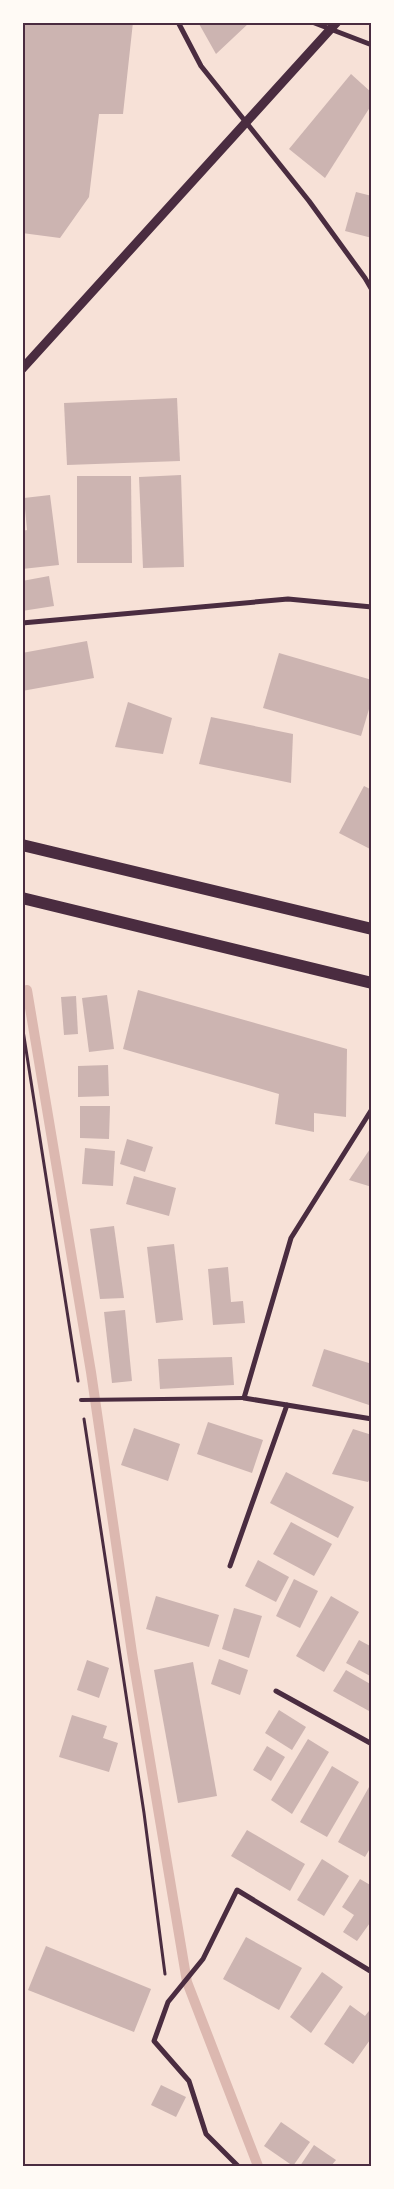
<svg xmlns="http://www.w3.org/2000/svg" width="394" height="2189" font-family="'PT Sans',sans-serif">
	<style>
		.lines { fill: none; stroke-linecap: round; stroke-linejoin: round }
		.stream { stroke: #dcb8b0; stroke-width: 10 }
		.building { fill: #ccb4b1 }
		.path { stroke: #4a2c40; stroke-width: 3 }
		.service { stroke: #4a2c40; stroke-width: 4 }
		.minor { stroke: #4a2c40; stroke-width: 5 }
		.tertiary { stroke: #4a2c40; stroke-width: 9 }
		.primary { stroke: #4a2c40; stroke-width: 12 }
		.neatline { fill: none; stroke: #4a2c40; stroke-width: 2 }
	</style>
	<rect width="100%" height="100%" fill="#f7e1d7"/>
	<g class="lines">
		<!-- stream -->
		<path class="stream" d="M27 990 91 1372 132 1653 187 1982 258 2166"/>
	</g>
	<!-- building -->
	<g class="building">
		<path d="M22 22H133L123 114H99L89 197 60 238 22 233Z"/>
		<path d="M198 22H250L216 54Z"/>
		<path d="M351 74 372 93V104L325 178 289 149Z"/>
		<path d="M356 192 372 196V238L345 231Z"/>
		<path d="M177 398 180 461 67 465 64 403Z"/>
		<path d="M181 475 184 567 143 568 139 477Z"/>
		<path d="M77 476H131L132 563H77Z"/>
		<path d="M50 495 59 565 22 569V531L27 530 24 498Z"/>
		<path d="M49 576 54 606 22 611V581Z"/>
		<path d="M87 641 94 678 22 691V653Z"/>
		<path d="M279 653 372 680V699L361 736 263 708Z"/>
		<path d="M128 702 172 718 163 754 115 747Z"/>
		<path d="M211 717 293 734 291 783 199 764Z"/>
		<path d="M364 786 372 790V850L339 833Z"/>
		<path d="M138 990 347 1049 346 1117 314 1113V1132L275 1124 279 1094 123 1049Z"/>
		<path d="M107 995 114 1049 89 1052 82 998Z"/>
		<path d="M76 996 78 1034 64 1035 61 997Z"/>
		<path d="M108 1065 109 1096 78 1097V1066Z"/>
		<path d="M80 1106H110L109 1139 80 1138Z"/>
		<path d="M127 1139 153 1147 145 1172 120 1164Z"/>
		<path d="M372 1146V1187L349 1180Z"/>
		<path d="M85 1148 115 1151 113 1186 82 1184Z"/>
		<path d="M134 1176 176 1188 169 1216 126 1204Z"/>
		<path d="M114 1226 124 1298 100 1299 90 1229Z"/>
		<path d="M174 1244 183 1320 156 1323 147 1247Z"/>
		<path d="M228 1267 231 1302 243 1301 245 1323 213 1325 208 1269Z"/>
		<path d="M125 1310 132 1381 112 1383 104 1312Z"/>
		<path d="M324 1349 372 1364V1406L312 1386Z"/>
		<path d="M232 1357 234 1385 160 1389 158 1359Z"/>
		<path d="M208 1422 263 1440 252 1473 197 1454Z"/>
		<path d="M134 1428 180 1444 168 1481 121 1465Z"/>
		<path d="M353 1429 372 1435V1475L368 1482 332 1474Z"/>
		<path d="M286 1472 354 1507 338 1538 270 1503Z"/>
		<path d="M291 1522 332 1544 314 1576 273 1554Z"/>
		<path d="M258 1560 289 1577 276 1602 245 1586Z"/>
		<path d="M294 1579 318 1591 300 1628 276 1616Z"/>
		<path d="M156 1596 219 1615 209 1647 146 1629Z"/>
		<path d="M331 1596 359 1612 324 1672 296 1656Z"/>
		<path d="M234 1608 262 1616 249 1658 222 1649Z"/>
		<path d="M359 1640 372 1647V1677L346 1663Z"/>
		<path d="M219 1659 248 1670 240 1695 211 1684Z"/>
		<path d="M87 1660 109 1668 99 1698 77 1690Z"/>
		<path d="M193 1662 217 1796 178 1803 154 1670Z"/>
		<path d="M346 1670 372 1685V1706L369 1711 333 1691Z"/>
		<path d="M279 1710 306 1727 292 1750 265 1733Z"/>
		<path d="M72 1715 107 1726 103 1738 118 1743 109 1772 59 1757Z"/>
		<path d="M308 1739 329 1752 292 1814 271 1800Z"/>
		<path d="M267 1746 285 1757 271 1781 253 1770Z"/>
		<path d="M332 1766 359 1782 327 1837 300 1822Z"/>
		<path d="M369 1787 372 1788V1845L365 1857 338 1842Z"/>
		<path d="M247 1830 305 1864 290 1891 231 1856Z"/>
		<path d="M322 1859 349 1876 324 1916 297 1900Z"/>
		<path d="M360 1879 372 1886V1920L357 1941 343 1932 354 1915 342 1907Z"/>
		<path d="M246 1937 302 1968 279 2010 223 1979Z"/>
		<path d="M46 1946 151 1989 134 2032 28 1990Z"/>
		<path d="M322 1972 343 1987 311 2033 290 2017Z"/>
		<path d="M350 2005 365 2016 372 2007V2037L353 2064 324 2044Z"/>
		<path d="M161 2085 186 2097 176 2117 151 2105Z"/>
		<path d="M281 2122 310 2142 293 2166 264 2146Z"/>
		<path d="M314 2145 336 2160 331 2166H300Z"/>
	</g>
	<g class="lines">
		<!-- path -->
		<g class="path">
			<path d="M22 1024 78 1381"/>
			<path d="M84 1419 144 1813 165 1974"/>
		</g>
		<!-- service -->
		<path class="service" d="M81 1400 244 1398"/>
		<!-- minor -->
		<g class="minor">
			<path d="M178 22 201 66 309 201 365 278 372 290"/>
			<path d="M312 22 372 45"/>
			<path d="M22 623 288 599 372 607"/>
			<path d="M372 1109 291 1238 244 1398 372 1419"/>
			<path d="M230 1566 287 1405"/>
			<path d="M276 1691 372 1744"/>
			<path d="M238 2166 206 2134 189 2081 154 2041 168 2002 203 1959 237 1890 372 1972"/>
		</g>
		<!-- tertiary -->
		<path class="tertiary" d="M22 369 337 22"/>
		<!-- primary -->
		<g class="primary">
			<path d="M22 845 372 929"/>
			<path d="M22 898 372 983"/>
		</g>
	</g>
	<!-- border -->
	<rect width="394" height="2189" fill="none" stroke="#fffaf5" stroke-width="48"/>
	<rect x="24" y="24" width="346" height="2141" class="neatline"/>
</svg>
